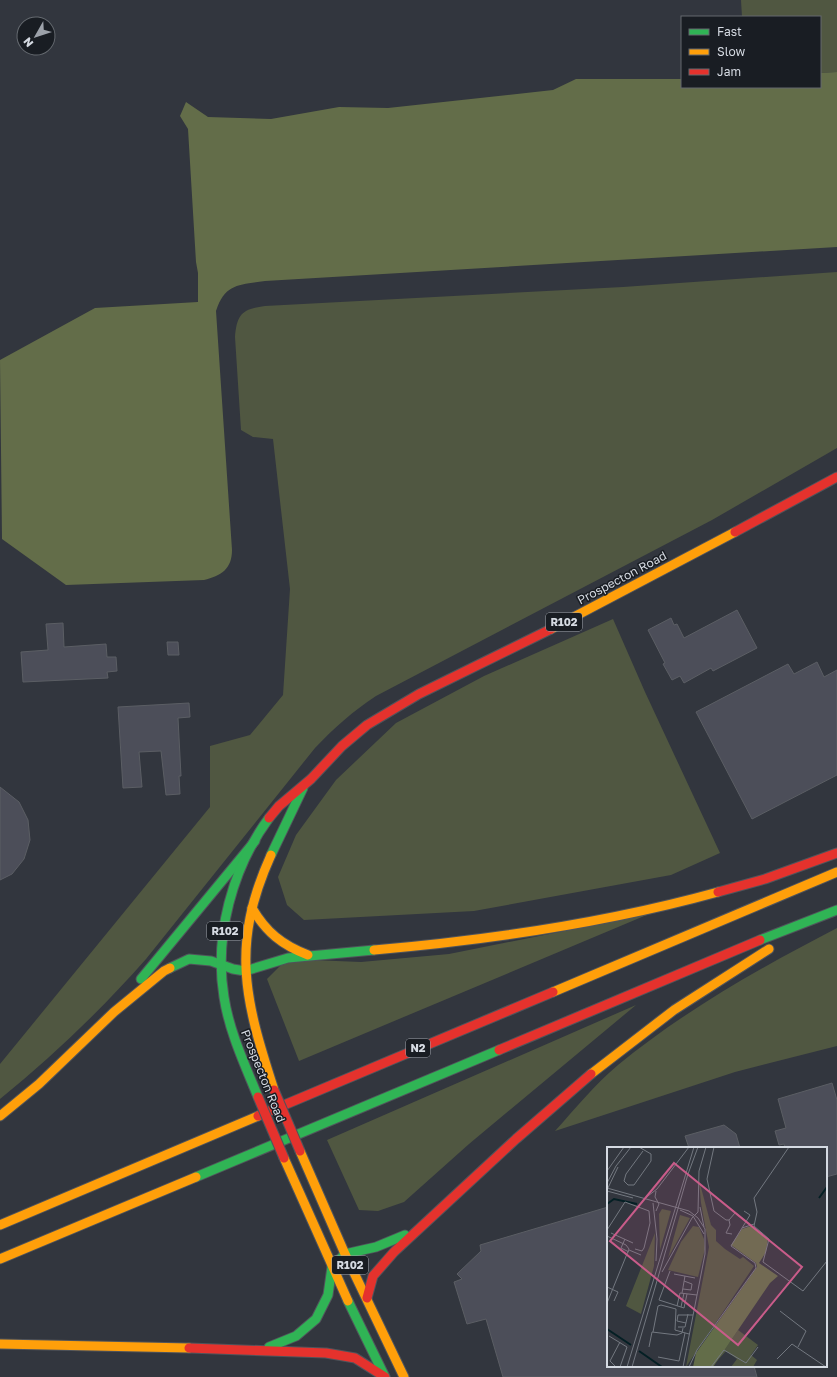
<svg xmlns="http://www.w3.org/2000/svg" width="837" height="1377" font-family="'Golos Text',sans-serif">
	<style>
		.green { fill: #505741 }
		.forest { fill: #636d49 }
		.building { fill: #4c4e59; stroke: #5b5e64 }
		.lines { fill: none; stroke-linecap: round; stroke-linejoin: round }
		.fast-casing { stroke: #50545b; stroke-width: 11 }
		.slow-casing { stroke: #50545b; stroke-width: 11 }
		.jam-casing { stroke: #50545b; stroke-width: 11 }
		.fast { stroke: #30b455; stroke-width: 9 }
		.slow { stroke: #ff9f0a; stroke-width: 9 }
		.jam { stroke: #e5322d; stroke-width: 9 }
		.jam-bridge-casing { stroke: #50545b; stroke-width: 11; stroke-linecap: butt }
		.jam-bridge { stroke: #e5322d; stroke-width: 9 }
		.labels { text-anchor: middle; stroke-width: 3; stroke-linejoin: round; paint-order: stroke }
		.shield { fill: #191d23; stroke: #9da1a9; stroke-width: 1 }
		.shield-label { font-size: 11px; font-weight: bold; fill: #d5dae2 }
		.street-label { font-size: 12px; fill: #d5dae2; stroke: #191d23 }
		.inset-river { fill: none; stroke: #041f24; stroke-width: 2 }
		.inset-road { fill: none; stroke: #737880; stroke-width: 1 }
		.view { fill: #c95c8a; fill-opacity: 0.15; stroke: #c95c8a; stroke-width: 2 }
		.inset-edge { fill: none; stroke: #d5dae2; stroke-width: 2 }
	</style>
	<rect width="100%" height="100%" fill="#32363e"/>
	<!-- green -->
	<g class="green">
		<path d="M741 0H837V72L820 73V17H742Z"/>
		<path d="M837 272V448L712 520 376 696C353 711 334 728 315 748L146 959C101 1010 53 1056 0 1099V1064L210 807V746L250 735 283 695 290 589 273 439 253 437 241 430 235 337C237 314 242 309 265 306L623 287Z"/>
		<path d="M613 619 645 692 720 853 671 875 474 911 304 920 287 905 278 877 296 835 336 780 396 723 484 676Z"/>
		<path d="M649 914 299 1061 267 979 287 959 361 962 449 954Z"/>
		<path d="M837 928V1046L735 1072 555 1131C575 1109 595 1084 618 1065 685 1010 760 968 837 928Z"/>
		<path d="M636 1005 469 1144 404 1202 378 1211 359 1210 327 1140Z"/>
	</g>
	<!-- forest -->
	<path class="forest" d="M837 72V247L265 281C240 285 225 283 216 311L232 550C232 569 221 576 204 580L66 585 2 539 0 360 95 308 198 302V273L196 262 188 129 180 116 186 102 208 117 271 119 339 107 388 108 553 90 576 79H682V87H820V73Z"/>
	<!-- building -->
	<g class="building">
		<path d="M737 610 757 648 713 671 711 668 684 683 680 676 672 680 663 664 665 663 648 630 671 618 674 625 677 624 684 638Z"/>
		<path d="M63 623 64 647 106 644 107 657H116L117 671 107 672 108 678 23 682 21 652 48 650 46 624Z"/>
		<path d="M167 642H178L179 655H168Z"/>
		<path d="M817 662 824 677 837 670V775L752 819 696 712 788 664 794 674Z"/>
		<path d="M189 703 190 717 178 718 181 776H179L180 794 166 795 161 751 139 752 142 787 123 788 118 707Z"/>
		<path d="M0 787 19 802 28 820 30 840 24 859 12 874 0 880Z"/>
		<path d="M832 1083 837 1100V1174L826 1177V1148H785L784 1144 779 1145 775 1131 786 1128 778 1099Z"/>
		<path d="M724 1125 736 1134 740 1148H689L685 1136Z"/>
		<path d="M608 1207V1366H754L757 1377H503L486 1319 467 1324 454 1282 462 1279 457 1274 481 1251 480 1245Z"/>
	</g>
	<g class="lines">
		<defs>
			<g id="fast">
				<path d="M271 855 303 788"/>
				<path d="M760 940 837 910"/>
				<path d="M170 968 189 959 211 961 233 969 245 971 288 958 374 950"/>
				<path d="M141 979 255 841"/>
				<path d="M258 1097C245 1065 229 1031 224 997 214 936 232 868 269 818"/>
				<path d="M196 1177 499 1050"/>
				<path d="M348 1301 385 1377"/>
				<path d="M269 1347 296 1336 316 1319 328 1295 332 1267 345 1254 376 1247 405 1235"/>
			</g>
			<g id="slow">
				<path d="M551 629 735 532"/>
				<path d="M271 855C230 946 245 1000 274 1090"/>
				<path d="M252 908C266 932 282 945 308 955"/>
				<path d="M374 950C490 940 606 923 718 892"/>
				<path d="M553 992 837 872"/>
				<path d="M591 1074 674 1010 769 949"/>
				<path d="M0 1116 39 1084 114 1012 164 971 170 968"/>
				<path d="M300 1151 345 1254 404 1377"/>
				<path d="M284 1158 348 1301"/>
				<path d="M0 1225 258 1116"/>
				<path d="M0 1259 196 1177"/>
				<path d="M0 1344 189 1348"/>
			</g>
			<g id="jam">
				<path d="M735 532 837 477"/>
				<path d="M269 818 279 806 311 779 342 746 367 725 419 694 551 629"/>
				<path d="M718 892 765 879 837 853"/>
				<path d="M499 1050 760 940"/>
				<path d="M258 1116 553 992"/>
				<path d="M367 1298 373 1276 394 1252 516 1139 591 1074"/>
				<path d="M189 1348 326 1353 355 1358 385 1377"/>
			</g>
		</defs>
		<!-- fast casing -->
		<use href="#fast" class="fast-casing"/>
		<!-- slow casing -->
		<use href="#slow" class="slow-casing"/>
		<!-- jam casing -->
		<use href="#jam" class="jam-casing"/>
		<!-- fast -->
		<use href="#fast" class="fast"/>
		<!-- slow -->
		<use href="#slow" class="slow"/>
		<!-- jam -->
		<use href="#jam" class="jam"/>
		<defs>
			<g id="jam-bridge">
				<path d="M274 1090 300 1151"/>
				<path d="M258 1097 284 1158"/>
			</g>
		</defs>
		<!-- jam-bridge casing -->
		<use href="#jam-bridge" class="jam-bridge-casing"/>
		<!-- jam-bridge -->
		<use href="#jam-bridge" class="jam-bridge"/>
	</g>
	<g class="labels">
		<!-- shield labels -->
		<g class="shield">
			<rect x="546" y="613" width="36" height="18" rx="3"/>
			<rect x="207" y="922" width="36" height="18" rx="3"/>
			<rect x="406" y="1039" width="24" height="18" rx="3"/>
			<rect x="332" y="1256" width="36" height="18" rx="3"/>
		</g>
		<g class="shield-label">
			<text x="564" y="626">R102</text>
			<text x="225" y="935">R102</text>
			<text x="418" y="1052">N2</text>
			<text x="350" y="1269">R102</text>
		</g>
		<!-- street labels -->
		<g class="street-label">
			<text transform="translate(622 578) rotate(-28)" y="4">Prospecton Road</text>
			<text transform="translate(263 1076) rotate(68)" y="4">Prospecton Road</text>
		</g>
	</g>
	<!-- overview -->
	<g transform="translate(607 1147)">
		<rect width="220" height="220" fill="#32363e"/>
		<path d="M92 33 104 78 109 83V94L118 102 133 112 136 110 147 119 79 220 102 100 94 56ZM55 62 64 64 53 103 52 67ZM73 68 83 71 61 111ZM86 79 92 80 97 92 98 102 91 130 61 123 74 95ZM48 86 47 119 34 167 19 159ZM131 183 151 198 144 208 150 213 146 220H124L130 212 119 204 109 215Z" fill="#505741"/>
		<path d="M144 79 161 91 159 105 152 116 171 129 163 136 106 220H86L89 206 150 120 149 116 124 98 135 82Z" fill="#636d49"/>
		<path class="inset-river" d="M212 51 220 40M0 57 7 52 30 57M0 182 24 198M32 204 55 220"/>
		<path class="inset-road" d="M32 0 44 7V14L27 38H21L17 34 19 27 36 4M107 0 100 32 107 64 119 73H122L128 66 138 74M182 0 147 51 150 65 147 79 162 92 156 115 196 144 220 114M0 24 17 0M0 36 9 19 24 0M0 41 82 64 91 71 98 82V107L76 220M0 43 11 20M0 44 26 51M49 44 48 50 52 57 49 64M37 52 50 42 82 0M46 56 50 92 49 114M93 60 97 80M73 63 86 69 97 87M122 73 123 78 119 86 125 87M135 81 147 77M0 83 18 55 42 64 43 76 37 101 35 104 28 102M4 86 26 96M0 89 19 98 22 102 0 156M18 92 14 101 22 105M22 103 34 108M63 124 52 153 77 161 80 147M55 125 85 71 91 65 92 24 99 0M67 127 88 131M0 140 11 145 7 154M76 142 84 143 85 137 77 134M75 146 78 129M70 159 73 146 90 148M74 160 77 146M173 164 199 184 191 200M79 176 70 174 71 168H86M71 180H78L81 167M46 185 51 159 54 158 69 162 68 183 82 187M2 189 20 200 13 220M42 200 45 185 70 188 75 186 76 181M51 210 72 214 78 186M170 212 185 197 219 220M9 220 3 214 13 195M20 220 87 0M25 220 81 27 91 0M82 220 90 203 149 121 148 116 124 99 143 68 137 64M104 220 117 203 139 216 151 200"/>
		<path class="view" d="M67 16 195 120 131 198 3 94Z"/>
		<rect width="220" height="220" class="inset-edge"/>
	</g>
	<!-- legend -->
	<rect x="681" y="16" width="140" height="72" fill="#191d23" stroke="#64696f"/>
	<rect x="689" y="29" width="20" height="6" fill="#30b455" stroke="#64696f"/>
	<text x="717" y="36" font-size="12" fill="#d5dae2">Fast</text>
	<rect x="689" y="49" width="20" height="6" fill="#ff9f0a" stroke="#64696f"/>
	<text x="717" y="56" font-size="12" fill="#d5dae2">Slow</text>
	<rect x="689" y="69" width="20" height="6" fill="#e5322d" stroke="#64696f"/>
	<text x="717" y="76" font-size="12" fill="#d5dae2">Jam</text>
	<!-- north arrow -->
	<g transform="translate(36 36) rotate(231)"><circle r="19" fill="#191d23" stroke="#64696f"/>
	<path d="M0-3L7 15L0 10L-7 15Z" fill="#9ca1a9"/>
	<text y="-6" font-size="11" font-weight="bold" text-anchor="middle" fill="#d5dae2">N</text>
	</g>
</svg>
